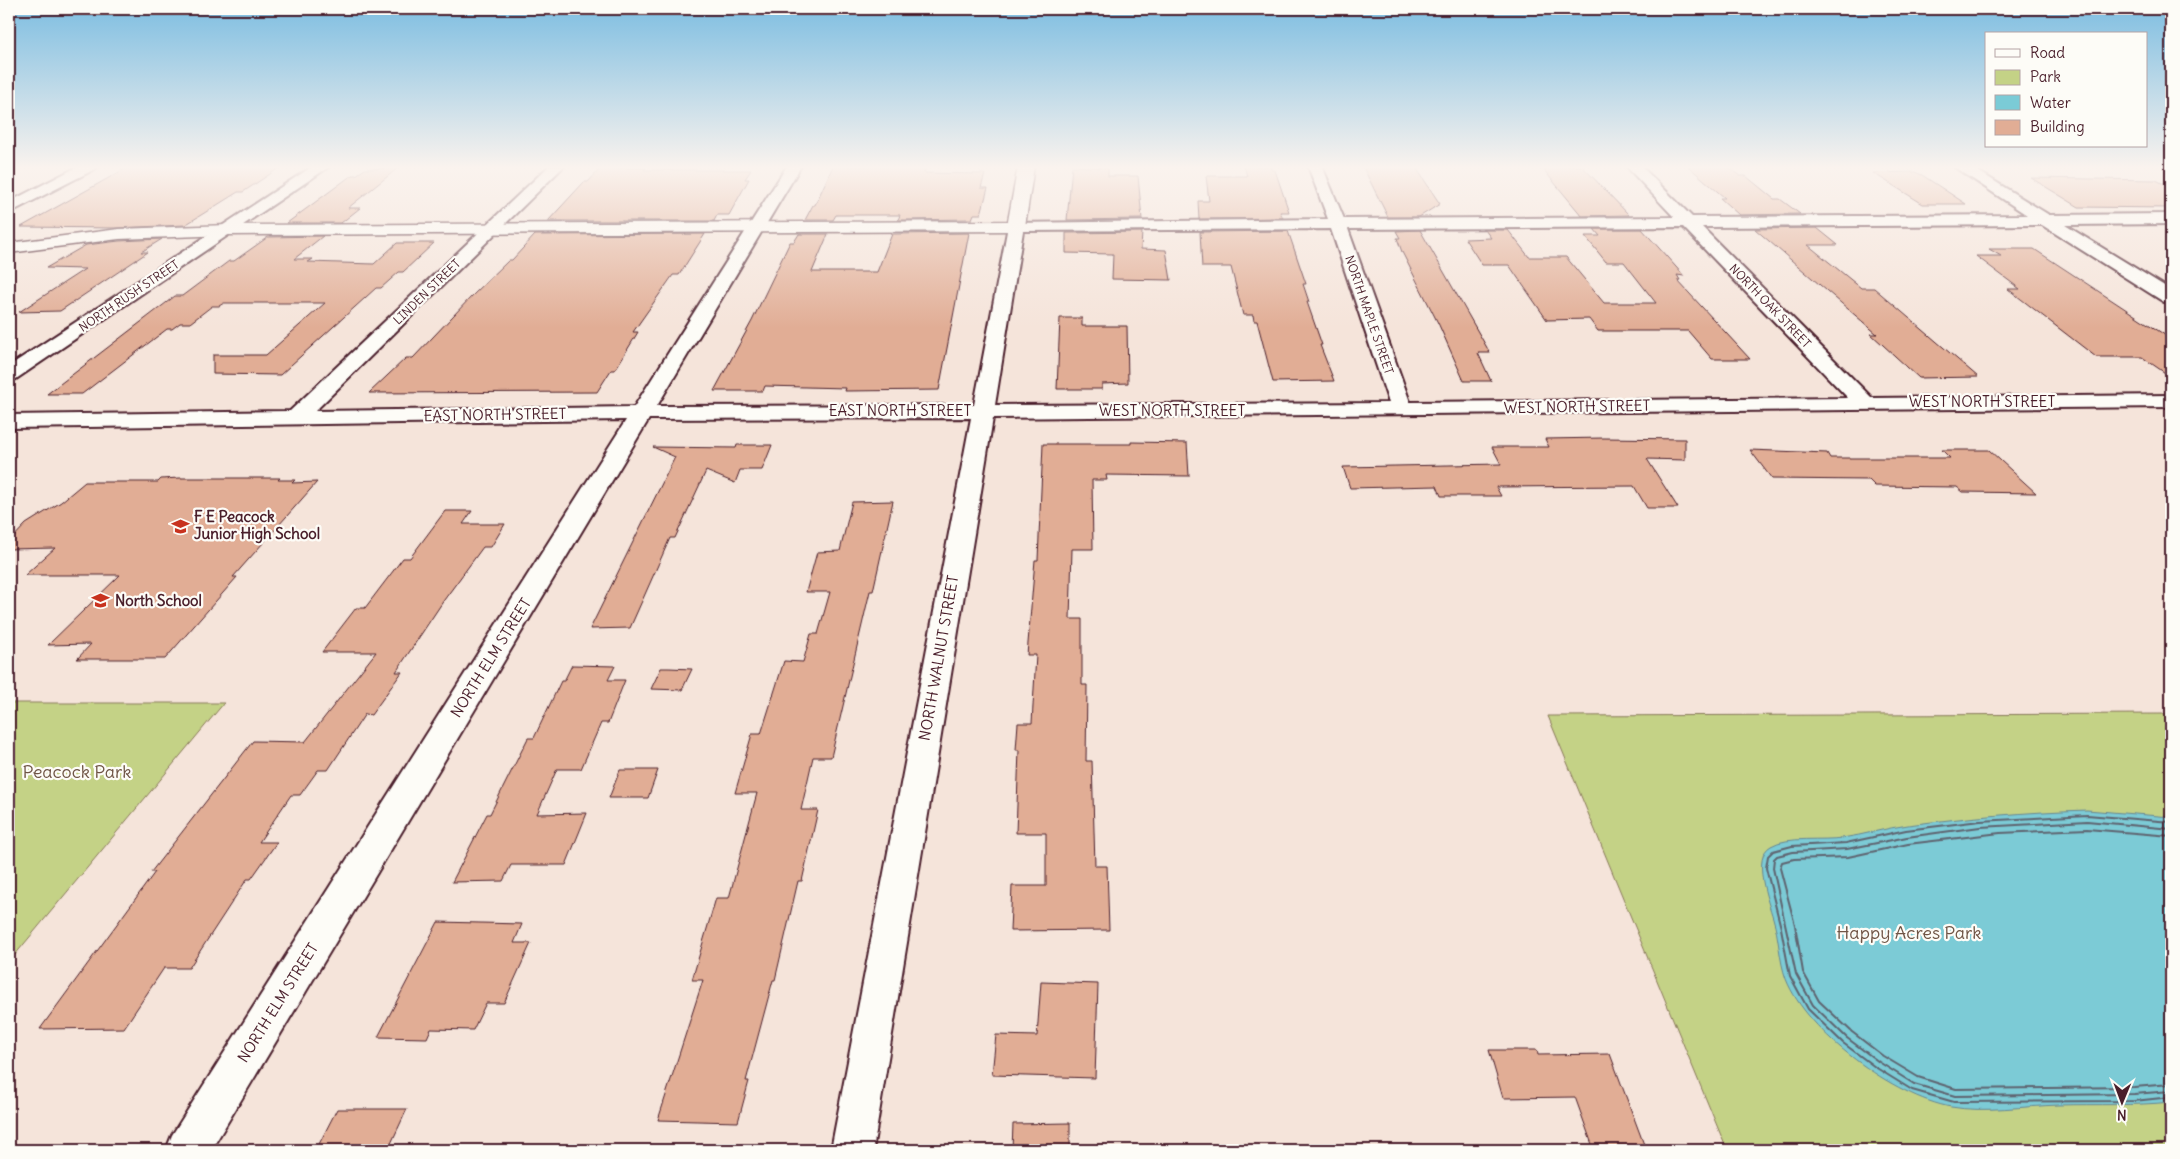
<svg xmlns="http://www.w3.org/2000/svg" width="2180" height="1159" font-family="Delius,sans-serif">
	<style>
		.green { fill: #c4d286; stroke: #877858 }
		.water { fill: #7bcbd6; stroke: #678692 }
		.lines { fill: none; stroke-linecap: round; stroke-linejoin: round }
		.shore { stroke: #5e646f; stroke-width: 2 }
		.building { fill: #e1ad95; stroke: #4a1f2b }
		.street-casing { stroke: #4a1f2b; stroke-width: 4 }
		.secondary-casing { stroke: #4a1f2b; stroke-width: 3 }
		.street { fill: #fdfcf7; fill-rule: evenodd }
		.secondary { fill: #fdfcf7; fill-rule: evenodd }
		.labels { text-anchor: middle; stroke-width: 4.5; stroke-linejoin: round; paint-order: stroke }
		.far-street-label { font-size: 12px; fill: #4a1f2b; stroke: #fdfcf7 }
		.street-label { font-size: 15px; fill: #4a1f2b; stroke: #fdfcf7 }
		.poi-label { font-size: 15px; font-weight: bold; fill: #4a1f2b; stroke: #fdfcf7; text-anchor: start }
		.near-park-label { font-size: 18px; fill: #6f5546; stroke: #fdfcf7 }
	</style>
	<rect width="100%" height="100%" fill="#f5e4da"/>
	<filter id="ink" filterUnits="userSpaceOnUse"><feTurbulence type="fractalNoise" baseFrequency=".02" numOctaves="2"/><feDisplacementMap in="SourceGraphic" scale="10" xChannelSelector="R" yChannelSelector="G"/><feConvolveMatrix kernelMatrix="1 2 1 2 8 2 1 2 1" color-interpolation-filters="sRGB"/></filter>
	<g filter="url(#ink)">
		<!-- green -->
		<g class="green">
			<path d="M9 703H224L9 962Z"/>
			<path d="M2171 714V1150H1727L1548 716Z"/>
		</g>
		<!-- water -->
		<path class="water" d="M2087 810 2171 817V1102C2134 1106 2097 1104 2059 1105 2025 1106 1984 1113 1951 1107 1895 1097 1807 1033 1786 979 1779 960 1779 937 1773 918 1768 901 1751 857 1771 846 1787 836 1823 841 1842 838 1864 835 1886 828 1908 825 1968 817 2027 812 2087 810Z"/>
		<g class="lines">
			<!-- shore -->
			<g class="shore">
				<path d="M2171 822 2087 815 1980 821 1906 830 1846 843 1792 846 1773 851 1768 856 1766 868 1781 928 1790 976 1808 1009 1843 1043 1875 1067 1912 1090 1954 1102 2134 1101 2171 1097"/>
				<path d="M2171 829 2087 821 1980 827 1907 837 1847 849 1793 852 1777 856 1774 859 1773 868 1796 974 1813 1005 1847 1038 1879 1062 1914 1084 1955 1096 2134 1094 2171 1091"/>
				<path d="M2171 836 2087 829 2000 833 1908 844 1848 857 1794 859 1782 862 1780 868 1795 925 1803 972 1819 1001 1852 1032 1883 1056 1918 1077 1956 1089 2134 1087 2171 1084"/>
			</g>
		</g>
		<!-- building -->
		<g class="building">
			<path d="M130 166H282L243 192H238L185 225 114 228 21 227Z"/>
			<path d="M833 166H926L924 173 985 174 981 188H988L981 214H974L972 219 898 220 900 215H836L833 220H805L813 205H815Z"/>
			<path d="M1072 166 1108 168V176H1138L1142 219 1067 220Z"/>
			<path d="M1244 166H1270L1271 170H1275L1289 212H1280L1283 218 1199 219 1198 201H1209L1206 176H1247Z"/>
			<path d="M1415 166 1440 204 1419 217H1388L1363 167Z"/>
			<path d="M1546 166H1582L1629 215 1582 216 1543 169 1549 168Z"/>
			<path d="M1688 166H1726L1740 176H1746L1774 199H1780L1800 214 1739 215 1720 198H1725Z"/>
			<path d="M398 168 348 208H360L341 223H287L352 175H356L365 169Z"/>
			<path d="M601 168H646L644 170H751L745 179H749L729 215H717L714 221H548L584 182H588Z"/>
			<path d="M1915 172 1922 175 1966 204H1923L1873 173Z"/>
			<path d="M2031 178 2156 180 2162 183H2171V208L2079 207Z"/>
			<path d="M1817 228 1838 245H1808L1861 288H1874L1978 377 1919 378 1871 334H1877L1755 229Z"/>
			<path d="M1594 229H1642L1684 276 1677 275 1680 280H1677L1750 359H1712L1688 331H1598L1589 319 1547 320 1509 265H1482L1465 239 1491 238 1485 230H1508L1529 257H1566L1604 303H1656L1624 262H1606L1585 236H1600Z"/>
			<path d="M1420 230 1490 353H1478L1491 381H1464L1439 325 1402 252 1397 238H1400L1396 231Z"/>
			<path d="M1288 231 1306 284H1303L1309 302H1307L1322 345H1320L1334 381 1273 382 1257 321H1254L1253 315H1243L1231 267H1202L1200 232Z"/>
			<path d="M1142 232 1141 249 1166 250 1171 280 1112 279 1113 254 1066 253V233Z"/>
			<path d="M969 233 939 390 845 391 846 388 765 386 763 391H714L752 321 790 242H794L799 234H828L812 272H877L892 234Z"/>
			<path d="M705 234 679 275H673L633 332H638L615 370H611L597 392 369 393 406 358H413L472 296 509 260H512L535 235Z"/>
			<path d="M323 236 294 259H313L308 262 374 264 397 243H434L403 272H399L381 288H376L280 375 213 374V355H266L325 303H224L219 306H212L190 323H180L172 329H167L82 394H47L175 296H182L229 261H234L268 237Z"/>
			<path d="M162 239 141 252H148L60 311 19 312 85 269 46 268 86 245 119 241Z"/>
			<path d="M1989 249H2034L2171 339V377L2142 357H2096L2008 289H2020L1976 256H2001Z"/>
			<path d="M1060 318H1082V326H1127L1128 383 1102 384V389H1057Z"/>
			<path d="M1604 438 1685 439V460L1647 459 1678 508H1647L1634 486 1496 487 1501 496H1441L1437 486 1350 488 1343 467 1501 464 1492 447H1549L1545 439Z"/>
			<path d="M1131 442 1187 443 1189 476 1106 475 1107 480H1092L1093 549H1072L1070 619H1082V685H1087L1086 761H1092L1095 866H1107L1109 930 1010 931 1012 886H1046V833H1016L1019 750H1016L1018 723H1032L1036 655H1027L1035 560H1038L1043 444H1131Z"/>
			<path d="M737 445H772L762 470H740L735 483 706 471 675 538H670L630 628 590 629 675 457 653 447 736 448Z"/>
			<path d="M1750 450 1827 453 1830 458H1950L1942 450H1989L2036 493 1963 492 1957 487 1875 486 1869 480 1772 479Z"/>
			<path d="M180 478H280L278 480H295L292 483 317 482 233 577H237L165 659H77L91 644 48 645 120 575H25L55 548 9 549V542L26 524 61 502 85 482H158L161 479Z"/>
			<path d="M893 501 873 591H870L831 757H813L801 810H818L802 881H798L775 980H773L746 1081H749L738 1122 658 1120 703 980H692L716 898H729L757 793H735L752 734H761L784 661 803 662 811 634H818L830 592H806L817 552 840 551 852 502Z"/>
			<path d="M445 511H472L463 524H505L491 547H483L444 600 396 672H402L371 715 365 714 328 770H318L300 795H291L259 842H277L251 879H247L189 968H164L124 1028 40 1029 155 872H151L253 741 305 742 376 652H322L356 608H365L403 558H410Z"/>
			<path d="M572 665 615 666 608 680H625L608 723H601L581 769H557L537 814 587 813 566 865H511L503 881 452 882 487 814H490L528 738H534L561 681H564Z"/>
			<path d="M661 668H669L692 669 682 690 651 689Z"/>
			<path d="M620 770H658L648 798H609Z"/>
			<path d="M438 922 522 924 514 943H531L504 1003H486L473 1030 431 1029 427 1038 378 1037Z"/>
			<path d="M1041 982 1098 984 1095 1078 992 1075 996 1035 1037 1036Z"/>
			<path d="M1489 1050H1537L1538 1055 1610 1054 1646 1150H1594L1575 1097 1503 1098Z"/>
			<path d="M337 1109H407L388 1150H316Z"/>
			<path d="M1070 1123V1150H1012L1013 1124Z"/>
		</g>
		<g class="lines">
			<defs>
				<g id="street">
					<path d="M79 166H97L95 169 9 213V202Z"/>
					<path d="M313 166H330L16 379 9 381V366Z"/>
					<path d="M549 166H564L315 411 634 407 787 166H801L657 406 974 405 1008 226 1010 223 1328 219 1308 166H1322L1344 219 1674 217 1626 166H1641L1692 217 2027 215 1953 166H1970L2049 215 2171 214V224L2065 225 2171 290V303L2164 302 2042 225 1702 227 1872 398 2171 395V407L993 418 873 1150H831L971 418 649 419 211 1150H166L172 1135 626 420 9 428V415L290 411ZM1683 227 1848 398 1410 402 1348 229ZM1331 229 1389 403 995 405 1023 231Z"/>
				</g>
				<path id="secondary" d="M1018 166H1034L1025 226 1022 230 1016 231 228 235 119 239 9 253V243L119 229 228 225 1008 221Z"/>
			</defs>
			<!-- street casing -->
			<use href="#street" class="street-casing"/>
			<!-- secondary casing -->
			<use href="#secondary" class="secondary-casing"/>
			<!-- street -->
			<use href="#street" class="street"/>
			<!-- secondary -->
			<use href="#secondary" class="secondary"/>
		</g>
	</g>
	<!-- sky -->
	<linearGradient id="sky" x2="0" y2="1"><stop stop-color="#7cbde1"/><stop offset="0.51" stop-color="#faf3ee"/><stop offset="1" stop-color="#faf3ee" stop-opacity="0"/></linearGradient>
	<rect width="2180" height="328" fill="url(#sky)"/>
	<!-- icons -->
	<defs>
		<symbol id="school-bare" viewBox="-9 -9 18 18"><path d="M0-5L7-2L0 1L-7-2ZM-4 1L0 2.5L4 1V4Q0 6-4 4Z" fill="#c8321e" stroke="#fdfcf7" stroke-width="2.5" paint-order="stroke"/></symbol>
	</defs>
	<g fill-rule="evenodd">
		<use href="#school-bare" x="168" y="514" width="25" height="25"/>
		<use href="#school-bare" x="88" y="588" width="25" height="25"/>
	</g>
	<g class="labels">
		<!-- far-street labels -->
		<g class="far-street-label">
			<text transform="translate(427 292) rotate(-44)" y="4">LINDEN STREET</text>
			<text transform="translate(129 296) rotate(-34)" y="4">NORTH RUSH STREET</text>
			<text transform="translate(1770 306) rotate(46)" y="4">NORTH OAK STREET</text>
			<text transform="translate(1369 315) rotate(71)" y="4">NORTH MAPLE STREET</text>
		</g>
		<!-- street labels -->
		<g class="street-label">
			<text x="1982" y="407">WEST NORTH STREET</text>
			<text transform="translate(1577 407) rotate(-1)" y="5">WEST NORTH STREET</text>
			<text x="900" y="416">EAST NORTH STREET</text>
			<text x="1172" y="416">WEST NORTH STREET</text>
			<text transform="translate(495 415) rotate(-1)" y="5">EAST NORTH STREET</text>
			<text transform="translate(491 658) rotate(-58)" y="5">NORTH ELM STREET</text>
			<text transform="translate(939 658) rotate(-80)" y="5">NORTH WALNUT STREET</text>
			<text transform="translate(278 1003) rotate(-58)" y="5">NORTH ELM STREET</text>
		</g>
		<!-- poi labels -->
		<g class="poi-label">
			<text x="194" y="522">F E Peacock<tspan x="194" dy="17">Junior High School</tspan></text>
			<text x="115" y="606">North School</text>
		</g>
		<!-- near-park labels -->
		<g class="near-park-label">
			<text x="77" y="778">Peacock Park</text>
			<text x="1909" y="939">Happy Acres Park</text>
		</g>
	</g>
	<!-- margin -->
	<rect width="2180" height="1159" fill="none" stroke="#fdfcf7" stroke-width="30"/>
	<rect x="15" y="15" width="2150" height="1129" fill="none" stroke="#4a1f2b" stroke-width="2" filter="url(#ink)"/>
	<!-- legend -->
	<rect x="1985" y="32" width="162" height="115" fill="#fdfcf7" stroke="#b5a4a5"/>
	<rect x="1995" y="49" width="25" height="8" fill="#fdfcf7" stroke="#b5a4a5"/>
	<text x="2030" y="58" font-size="15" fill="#4a1f2b">Road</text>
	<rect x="1995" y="70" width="25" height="15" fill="#c4d286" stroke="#b5a4a5"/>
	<text x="2030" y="82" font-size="15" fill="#4a1f2b">Park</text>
	<rect x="1995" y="95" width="25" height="15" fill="#7bcbd6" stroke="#b5a4a5"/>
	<text x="2030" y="108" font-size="15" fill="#4a1f2b">Water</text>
	<rect x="1995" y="120" width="25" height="15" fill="#e1ad95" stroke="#b5a4a5"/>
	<text x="2030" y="132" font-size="15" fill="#4a1f2b">Building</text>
	<!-- north arrow -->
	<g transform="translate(2122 1102) rotate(181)" stroke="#fdfcf7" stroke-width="4" paint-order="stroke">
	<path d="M0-4L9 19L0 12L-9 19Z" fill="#4a1f2b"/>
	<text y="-8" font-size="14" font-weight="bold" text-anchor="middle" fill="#4a1f2b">N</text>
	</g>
</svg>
